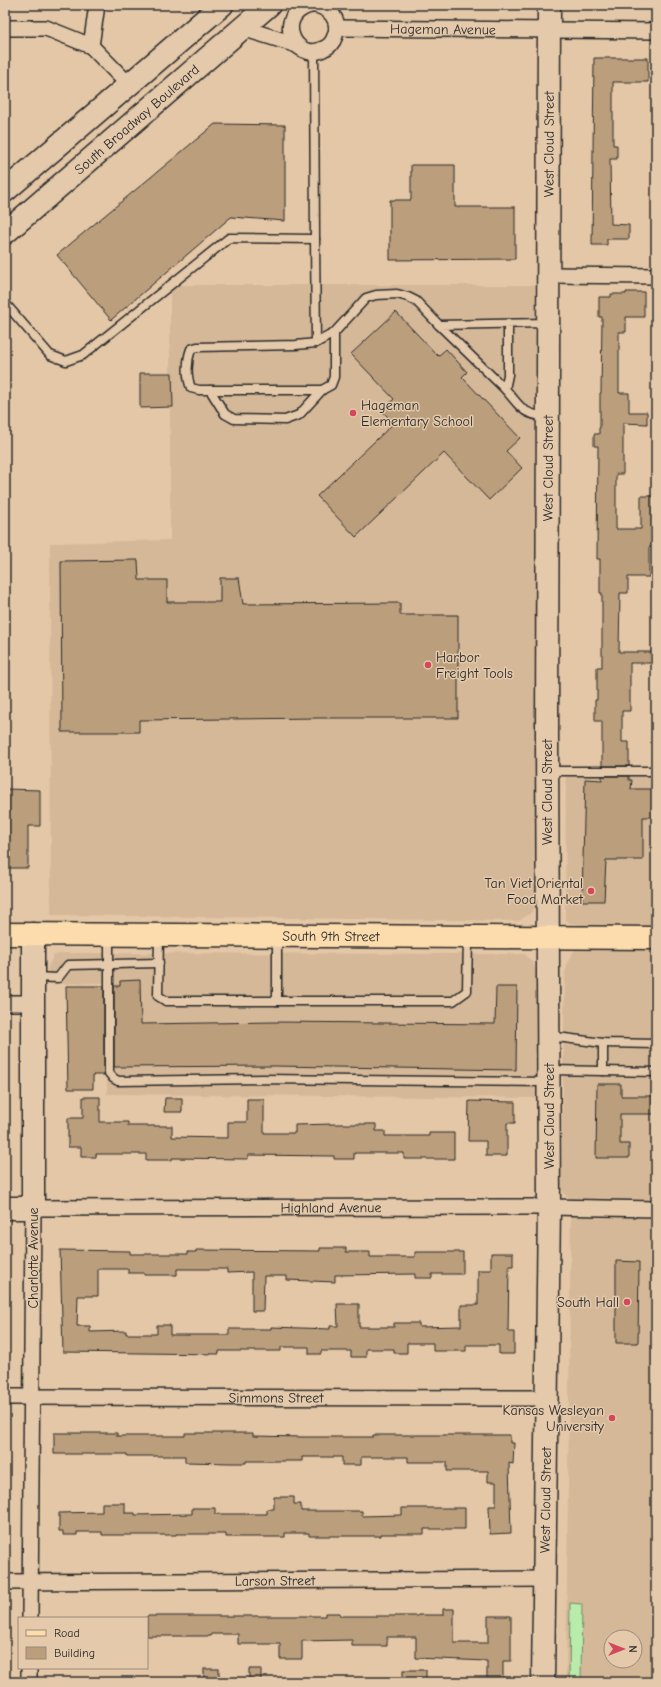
<svg xmlns="http://www.w3.org/2000/svg" width="661" height="1687" font-family="'Comic Neue',sans-serif">
	<style>
		.built { fill: #d5b898; fill-rule: evenodd }
		.green { fill: #b9ebab; stroke: #728b6b }
		.building { fill: #bb9f7d; stroke: #2b2b2b }
		.lines { fill: none; stroke-linecap: round; stroke-linejoin: round }
		.lane-casing { stroke: #2b2b2b; stroke-width: 11 }
		.street-casing { stroke: #2b2b2b; stroke-width: 18 }
		.secondary-casing { stroke: #2b2b2b; stroke-width: 25 }
		.primary-casing { stroke: #2b2b2b; stroke-width: 25 }
		.lane { stroke: #e4c9ab; stroke-width: 8 }
		.street { stroke: #e4c9ab; stroke-width: 15 }
		.secondary { stroke: #e4c9ab; stroke-width: 22 }
		.primary { stroke: #fcdcac; stroke-width: 22 }
		.poi-dot { fill: #d1495b; stroke: #e4c9ab; stroke-width: 1.5 }
		.labels { text-anchor: middle; stroke-width: 3; stroke-linejoin: round; paint-order: stroke }
		.street-label { font-size: 14px; fill: #2b2b2b; stroke: #e4c9ab }
		.poi-label { font-size: 14px; fill: #2b2b2b; stroke: #e4c9ab; text-anchor: end }
	</style>
	<rect width="100%" height="100%" fill="#e4c7a6"/>
	<filter id="ink" filterUnits="userSpaceOnUse"><feTurbulence type="fractalNoise" baseFrequency=".025" numOctaves="2"/><feDisplacementMap in="SourceGraphic" scale="8" xChannelSelector="R" yChannelSelector="G"/><feConvolveMatrix kernelMatrix="1 2 1 2 8 2 1 2 1" color-interpolation-filters="sRGB"/></filter>
	<g filter="url(#ink)">
		<!-- built -->
		<g class="built">
			<path d="M170 285H535L536 905 531 913 519 921 51 915 50 543 170 540Z"/>
			<path d="M566 769H656V927L580 925 570 923 565 919Z"/>
			<path d="M584 948 656 949V1682H566L571 1199 564 1194 561 1186 565 973 569 959 574 951ZM611 1637H635V1661H611Z"/>
			<path d="M65 953 525 954 533 963 538 975 536 1098 107 1094 108 983 44 984 48 967 54 955Z"/>
		</g>
		<!-- green -->
		<path class="green" d="M570 1603 582 1604 581 1682H569Z"/>
		<!-- building -->
		<g class="building">
			<path d="M594 58H648V82H613V145H617V159H610L611 224 629 225V239H607V245H592Z"/>
			<path d="M215 124 285 125V221L231 217 111 320 57 255Z"/>
			<path d="M411 165H455V207H515V259L390 260V200H411Z"/>
			<path d="M626 292H644V317H626V332H619V393H629V412H647V424L623 423V474H616V529H641V496H656V547H649V577H628V593H620L619 652H656V663H630V711H622V742H629V766H602V721H595V700H597V667H602V593H600V559H597L598 446H594V434H599V428H600V393H601L602 317H599V297H611V294H626Z"/>
			<path d="M396 312 438 356 446 349 467 372 462 377 520 438 506 451 522 468 489 500 444 453 356 537 317 496 394 423 382 411 394 399 351 354Z"/>
			<path d="M140 373H172L173 407 140 408Z"/>
			<path d="M138 560 139 580H167V602H220V578H239L243 604 400 603V615H458V718H320L139 720V732H62L61 561Z"/>
			<path d="M602 776H629V780H632L631 789H656V817H643V860H606L604 901H582L585 779 602 780Z"/>
			<path d="M5 789 40 790V826H28V868H5Z"/>
			<path d="M140 980 141 1024 275 1022 495 1024 496 987H517L516 1070 275 1066 114 1067V986H120V981Z"/>
			<path d="M66 986H104V1075H93V1089H68Z"/>
			<path d="M597 1084H621V1096H656V1114H620V1144H629V1158H596Z"/>
			<path d="M83 1097H100V1122H128V1126H172V1137L228 1138V1122H247V1099H264V1133H295V1125L334 1124H376V1131H385V1136H429V1133H454V1159H404V1153H354V1159H334V1156L248 1155V1159L172 1158V1160H146V1154H96V1157H81V1147H68V1118H83Z"/>
			<path d="M165 1098H182V1112H164Z"/>
			<path d="M469 1101 515 1102V1123H507V1156H486V1141H468Z"/>
			<path d="M320 1248H346V1252H370V1257H415V1252H463V1274H432V1278H415V1274L335 1275V1282L287 1280V1276H264L263 1311H252V1272L227 1273V1269H177V1275H144V1273H128V1269H98V1296H78L77 1326H90V1332L126 1331V1334H157V1325H170V1335H229V1329H271V1327L330 1329V1326H338L337 1304H359V1327H394V1323H419V1327L461 1326V1305H478V1270H491V1253H513V1266H509L508 1332H514V1354H499V1345H466V1351H433V1343H407V1353H394V1349H366V1357H351V1351H321V1354H309V1347H281V1351H219V1354L63 1352 60 1250 130 1251V1254H188V1252H196V1250L320 1251Z"/>
			<path d="M616 1261 639 1262 638 1343H616Z"/>
			<path d="M54 1433H117V1436H185V1433H253V1436L302 1437H373V1435H510V1443H514L513 1464 509 1463 511 1533 490 1534 489 1506H496V1482H488V1471H447V1462H408V1457H361V1465H342V1457H302V1461H246V1463H230L185 1462V1456H127V1454H54Z"/>
			<path d="M274 1497H294V1504H301V1511H362V1516L402 1515V1508H465V1529H424V1534H381V1536H309V1533H285V1537H226V1534H176V1535H102V1532H77V1535H63V1531H59V1513L102 1512V1503H125V1513H135V1515L192 1514V1508H215V1514H267V1509H274Z"/>
			<path d="M443 1609H454V1643H488V1616H511V1661H503V1682H487V1661L416 1658V1637H387V1646H352V1640L302 1641V1659H280V1644H238V1634H211V1636H147V1616H325V1613H340V1616H418V1615H443Z"/>
			<rect x="204" y="1669" width="15" height="13"/>
			<rect x="249" y="1669" width="12" height="13"/>
			<rect x="403" y="1670" width="23" height="12"/>
		</g>
		<g class="lines">
			<defs>
				<g id="lane">
					<path d="M315 239 316 343"/>
					<path d="M5 303 50 355 66 361 83 355 229 238 315 239 314 52"/>
					<path d="M508 324V375L505 389 439 325 548 323"/>
					<path d="M334 333V377L331 385 322 390H199L191 388C186 376 187 360 191 349L197 347 296 345 316 343 334 333 366 298 376 295 397 294 408 297 416 301 439 325"/>
					<path d="M505 389C521 407 521 414 547 417"/>
					<path d="M210 390 225 414 234 419 285 420 299 415 322 390"/>
					<path d="M548 771H656"/>
					<path d="M109 935V1073L113 1078 118 1081 262 1079 548 1082"/>
					<path d="M159 936 158 996 166 1001H277"/>
					<path d="M277 937V1001H453L467 991 468 937"/>
					<path d="M34 977 58 978 68 965 159 963"/>
					<path d="M549 1036 603 1043 656 1044"/>
					<path d="M603 1043V1071"/>
					<path d="M549 1070 656 1072"/>
				</g>
				<g id="street">
					<path d="M311 5C273 14 294 64 323 49 329 47 333 42 335 36 341 21 330 7 315 5"/>
					<path d="M5 28H46L91 46 129 85"/>
					<path d="M242 28 297 45"/>
					<path id="s1" d="M337 28 656 31"/>
					<path d="M91 46 97 5"/>
					<path d="M549 275 656 276"/>
					<path d="M5 1003H33"/>
					<path id="s2" d="M5 1397 547 1398"/>
					<path id="s3" d="M5 1582 545 1579"/>
					<path id="s4" d="M30 1618 33 1208 549 1207 656 1209"/>
					<path d="M29 1682V1668"/>
				</g>
				<g id="secondary">
					<path d="M5 191 222 5"/>
					<path id="s5" d="M5 233 269 5"/>
					<path d="M5 1208H33V934"/>
					<path id="s6" d="M543 1682 549 1207 547 736 549 5"/>
				</g>
				<g id="primary">
					<path id="s7" d="M5 934 656 938"/>
				</g>
			</defs>
			<!-- lane casing -->
			<use href="#lane" class="lane-casing"/>
			<!-- street casing -->
			<use href="#street" class="street-casing"/>
			<!-- secondary casing -->
			<use href="#secondary" class="secondary-casing"/>
			<!-- primary casing -->
			<use href="#primary" class="primary-casing"/>
			<!-- lane -->
			<use href="#lane" class="lane"/>
			<!-- street -->
			<use href="#street" class="street"/>
			<!-- secondary -->
			<use href="#secondary" class="secondary"/>
			<!-- primary -->
			<use href="#primary" class="primary"/>
		</g>
	</g>
	<!-- markers -->
	<g class="poi-dot">
		<circle cx="353" cy="413" r="4"/>
		<circle cx="428" cy="665" r="4"/>
		<circle cx="591" cy="891" r="4"/>
		<circle cx="627" cy="1302" r="4"/>
		<circle cx="612" cy="1418" r="4"/>
	</g>
	<g class="labels">
		<!-- street labels -->
		<g class="street-label">
			<text dy="5" stroke="none"><textPath href="#s1" startOffset="106">Hageman Avenue</textPath></text>
			<text dy="5" stroke="none"><textPath href="#s5" startOffset="174">South Broadway Boulevard</textPath></text>
			<text dy="5" stroke="none"><textPath href="#s6" startOffset="1538">West Cloud Street</textPath></text>
			<text dy="5" stroke="none"><textPath href="#s6" startOffset="1214">West Cloud Street</textPath></text>
			<text transform="translate(547 792) rotate(-90)" y="5">West Cloud Street</text>
			<text dy="5" stroke="none"><textPath href="#s7" startOffset="326">South 9th Street</textPath></text>
			<text transform="translate(549 1116) rotate(-90)" y="5">West Cloud Street</text>
			<text dy="5" stroke="none"><textPath href="#s4" startOffset="708">Highland Avenue</textPath></text>
			<text transform="translate(33 1258) rotate(-90)" y="5">Charlotte Avenue</text>
			<text dy="5" stroke="none"><textPath href="#s2" startOffset="271">Simmons Street</textPath></text>
			<text dy="5" stroke="none"><textPath href="#s6" startOffset="182">West Cloud Street</textPath></text>
			<text dy="5" stroke="none"><textPath href="#s3" startOffset="270">Larson Street</textPath></text>
		</g>
		<!-- poi labels -->
		<g class="poi-label">
			<text x="361" y="410" text-anchor="start">Hageman<tspan x="361" dy="16">Elementary School</tspan></text>
			<text x="436" y="662" text-anchor="start">Harbor<tspan x="436" dy="16">Freight Tools</tspan></text>
			<text x="583" y="888">Tan Viet Oriental<tspan x="583" dy="16">Food Market</tspan></text>
			<text x="619" y="1307">South Hall</text>
			<text x="604" y="1415">Kansas Wesleyan<tspan x="604" dy="16">University</tspan></text>
		</g>
	</g>
	<!-- margin -->
	<rect width="661" height="1687" fill="none" stroke="#e4c9ab" stroke-width="20"/>
	<rect x="10" y="10" width="641" height="1667" fill="none" stroke="#2b2b2b" stroke-width="1.5" filter="url(#ink)"/>
	<!-- legend -->
	<rect x="18" y="1617" width="130" height="52" fill="#e4c9ab" stroke="#9a8a78"/>
	<rect x="26" y="1630" width="20" height="6" fill="#fcdcac" stroke="#9a8a78"/>
	<text x="54" y="1637" font-size="12" fill="#2b2b2b">Road</text>
	<rect x="26" y="1647" width="20" height="12" fill="#bb9f7d" stroke="#9a8a78"/>
	<text x="54" y="1657" font-size="12" fill="#2b2b2b">Building</text>
	<!-- north arrow -->
	<g transform="translate(623 1649) rotate(90)"><circle r="19" fill="#e4c9ab" stroke="#9a8a78"/>
	<path d="M0-3L7 15L0 10L-7 15Z" fill="#d1495b"/>
	<text y="-6" font-size="11" font-weight="bold" text-anchor="middle" fill="#2b2b2b">N</text>
	</g>
</svg>
